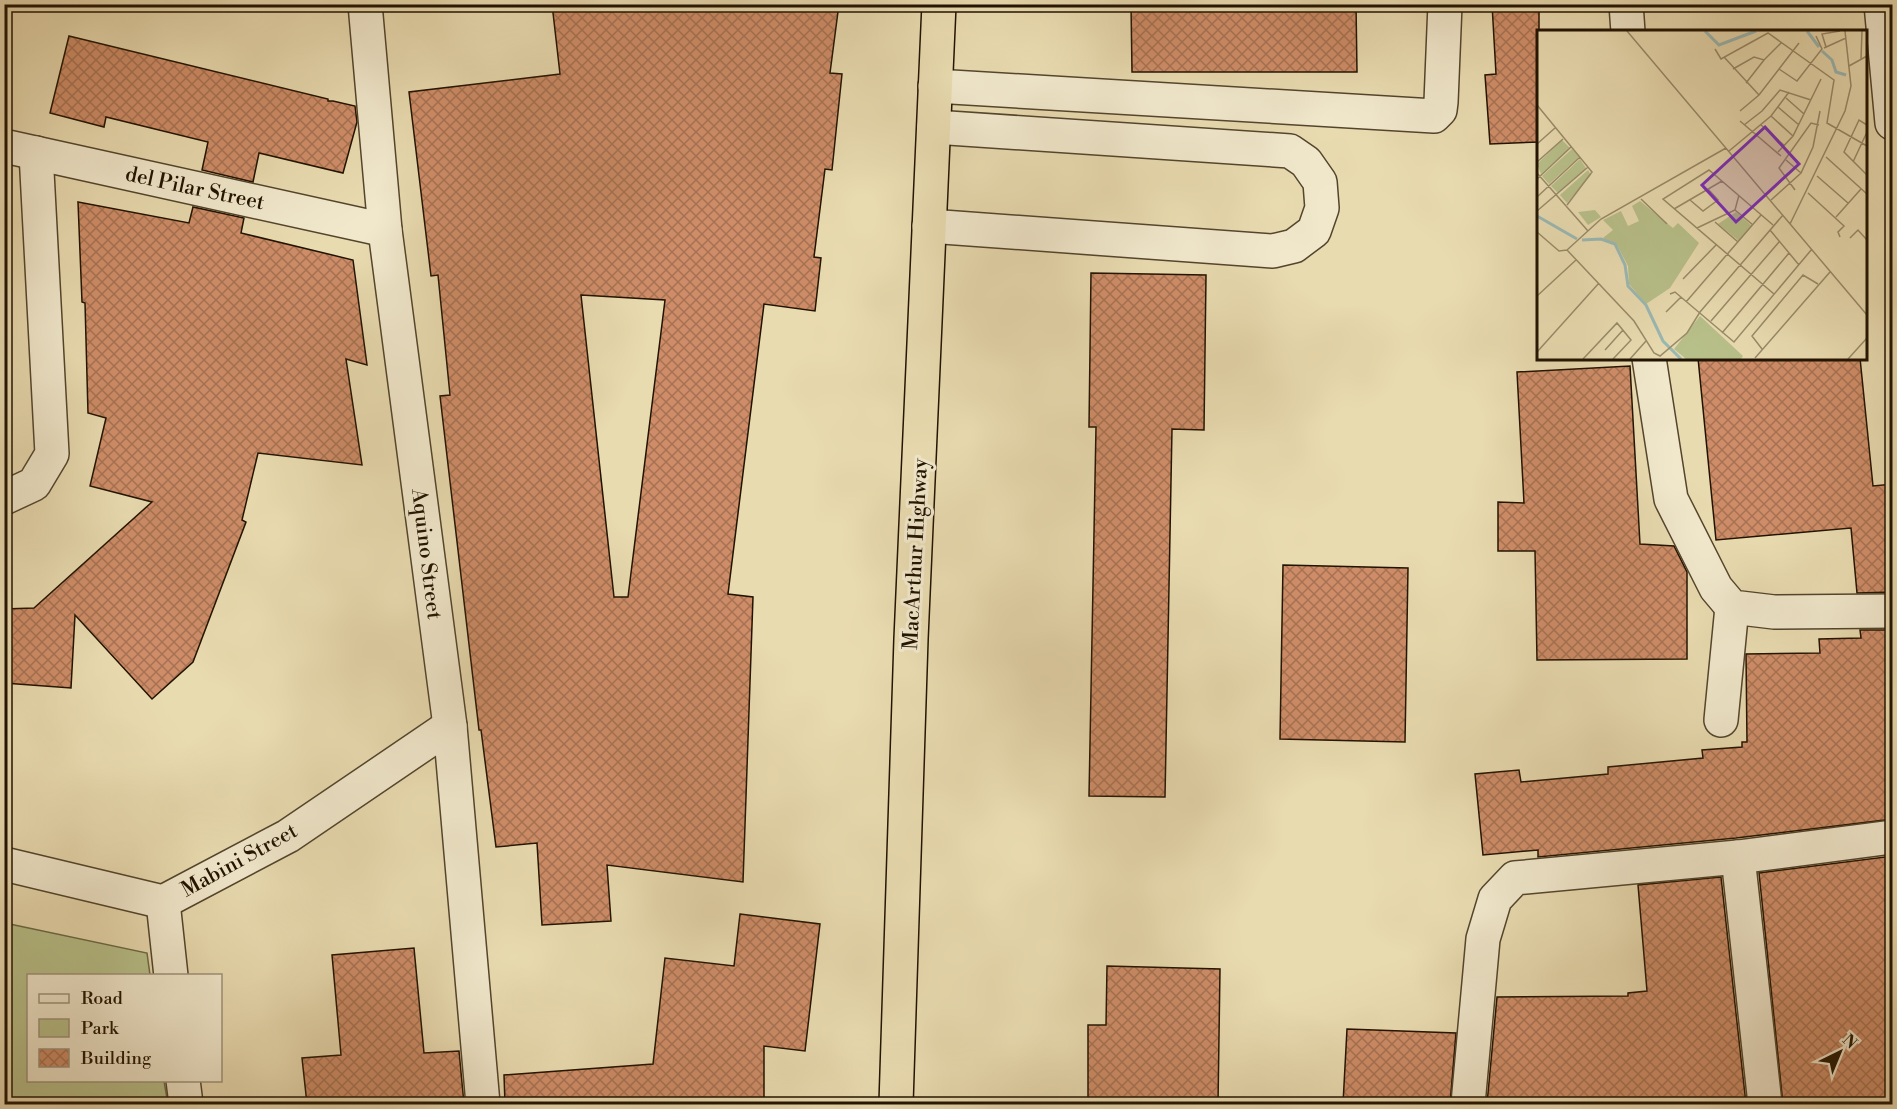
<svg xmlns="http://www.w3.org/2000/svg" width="1897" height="1109" font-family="'Libre Bodoni',serif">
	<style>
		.green { fill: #b8c08a; stroke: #6c6a46; stroke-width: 1.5 }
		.building { fill: url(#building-cross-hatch); stroke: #211301; stroke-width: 1.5; fill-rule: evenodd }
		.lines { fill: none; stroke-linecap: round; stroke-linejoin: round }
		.minor-casing { stroke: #53452d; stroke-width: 36 }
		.highway-casing { stroke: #211301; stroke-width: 36 }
		.minor { stroke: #f1e8cc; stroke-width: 33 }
		.highway { stroke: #e9dbb0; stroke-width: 33 }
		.labels { text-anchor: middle; stroke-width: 6; stroke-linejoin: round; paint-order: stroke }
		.street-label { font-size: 21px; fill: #211301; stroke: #f1e8cc }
		.inset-river { fill: none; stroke: #9ab9b5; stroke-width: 3 }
		.inset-road { fill: none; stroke: #998b6a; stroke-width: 1.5 }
		.view { fill: #7b2cbf; fill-opacity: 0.15; stroke: #7b2cbf; stroke-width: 3 }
		.inset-edge { fill: none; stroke: #211301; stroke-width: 3 }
	</style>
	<defs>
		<pattern id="building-cross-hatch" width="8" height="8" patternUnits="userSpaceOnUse" patternTransform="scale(1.5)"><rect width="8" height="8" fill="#ce8d68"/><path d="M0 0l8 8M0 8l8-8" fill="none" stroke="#a77253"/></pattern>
	</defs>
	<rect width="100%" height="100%" fill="#e9dbb0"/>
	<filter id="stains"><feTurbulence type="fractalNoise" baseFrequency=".00333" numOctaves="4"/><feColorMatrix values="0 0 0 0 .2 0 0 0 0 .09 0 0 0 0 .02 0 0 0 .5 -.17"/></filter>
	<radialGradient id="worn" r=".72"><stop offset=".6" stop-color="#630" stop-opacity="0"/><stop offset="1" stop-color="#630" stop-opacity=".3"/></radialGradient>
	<!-- green -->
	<path class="green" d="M5 923 147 953 150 975 28 976V1080L164 1081 168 1104H5Z"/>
	<!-- building -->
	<g class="building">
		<path d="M552 4H839L830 73 842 74 832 170 825 169 814 257 821 258 815 311 764 304 728 594 753 597 743 882 607 865 611 921 542 925 537 843 496 847 481 730H479L440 396 450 395 438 275 431 276 409 92 560 74ZM581 295 665 300 628 597H614Z"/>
		<path d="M1131 4H1356L1357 72H1132Z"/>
		<path d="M1492 4H1539V142L1490 144 1485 75 1496 74Z"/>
		<path d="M69 36 328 99V101H333L355 106 357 122 343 173 259 153 253 182 202 170 208 142 106 117 104 127 50 113Z"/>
		<path d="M78 202 189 223 193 207 244 218 241 233 353 260 367 365 346 359 362 465 258 453 242 520 246 522 193 662 152 699 75 615 71 688 4 683V609L34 608 152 502 90 486 106 418 88 413 85 303 82 302Z"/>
		<path d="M1091 273 1206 275 1204 430 1172 429 1165 797 1089 796 1096 427H1089Z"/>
		<path d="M1698 358H1860L1873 486 1893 484V592L1857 593 1851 528 1716 540Z"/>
		<path d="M1630 366 1640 544 1674 546 1687 572V659L1537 660 1535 551H1498V502L1524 503 1517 372Z"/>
		<path d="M1283 565 1408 568 1405 742 1280 739Z"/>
		<path d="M1860 630H1893V819L1736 838 1538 857V850L1483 855 1475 774 1519 770 1521 782 1608 774V767L1703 758 1702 750 1742 747V742H1747L1746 654 1820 653 1819 639 1861 638Z"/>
		<path d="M1893 856V1104H1783L1759 873Z"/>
		<path d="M1721 877 1746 1104H1487L1497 997 1628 996V993L1647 991 1638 885Z"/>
		<path d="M740 914 820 924 805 1051 764 1046V1104H505L504 1075 653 1064 665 958 734 966Z"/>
		<path d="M414 948 424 1053 459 1051 464 1104H307L302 1058 341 1055 332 955Z"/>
		<path d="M1107 966 1220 969 1218 1104H1088V1025H1106Z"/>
		<path d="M1347 1029 1456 1033 1450 1104H1343Z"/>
	</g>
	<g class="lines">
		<defs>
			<g id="minor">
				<path d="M365 4 385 230 450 726 483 1104"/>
				<path d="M1626 4 1628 32"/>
				<path d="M1881 4 1892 123"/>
				<path d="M935 86 1434 116 1440 110 1441 102 1445 4"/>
				<path d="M4 146 385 230"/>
				<path d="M929 226 1273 251 1294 246 1314 231 1322 208 1320 182 1306 162 1290 151 934 127"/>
				<path d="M1649 358 1671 499 1716 588 1732 607 1774 612 1892 611"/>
				<path d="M4 498 34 484 52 454 36 153"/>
				<path d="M1721 720 1732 607"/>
				<path d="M1738 857 1765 1104"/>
				<path d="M4 864 163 902 288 836 450 726"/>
				<path d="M163 902 171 976"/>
				<path d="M183 1080 186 1104"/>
				<path d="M1468 1104 1483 939 1495 899 1515 878 1738 857 1892 837"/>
			</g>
			<path id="highway" d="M896 1104 911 639 939 4"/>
		</defs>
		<!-- minor casing -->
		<use href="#minor" class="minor-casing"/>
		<!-- highway casing -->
		<use href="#highway" class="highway-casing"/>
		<!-- minor -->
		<use href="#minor" class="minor"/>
		<!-- highway -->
		<use href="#highway" class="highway"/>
	</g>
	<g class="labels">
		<!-- street labels -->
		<g class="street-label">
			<text transform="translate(195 188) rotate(12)" y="7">del Pilar Street</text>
			<text transform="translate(427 554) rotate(83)" y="7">Aquino Street</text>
			<text transform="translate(915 554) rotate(-87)" y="7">MacArthur Highway</text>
			<text transform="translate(239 860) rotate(-29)" y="7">Mabini Street</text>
		</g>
	</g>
	<!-- overview -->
	<g transform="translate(1537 30)">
		<rect width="330" height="330" fill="#e9dbb0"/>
		<path d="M25 110 33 118 4 144 0 134ZM35 119 42 127 12 154 5 146ZM43 129 49 138 21 163 14 156ZM51 140 54 145 30 173 23 165ZM58 180 64 187 51 195 41 182ZM199 182 215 196 202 211 181 194Z" fill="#b8c08a"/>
		<path d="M103 171 136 198 141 193 162 213 133 258 109 274 92 254 91 236 80 215 66 208 76 200 66 190 84 181 91 196 102 191 95 176ZM163 286 206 326 204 329H149L137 319Z" fill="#b8c08a"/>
		<path class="inset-river" d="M168 1 182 15 219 1M270 1 282 17M285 21 295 30 299 42 309 45M0 186 40 209M45 210 64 209 78 214 88 235 91 256 109 275 126 311 144 329"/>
		<path class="inset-road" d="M90 1 330 285M289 17 285 4 303 1M287 18 309 8M178 19 184 29 231 3 297 50 290 93 330 116M187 27 222 65M324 29 325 1M312 36 330 26M196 39 217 27 227 30 244 13M242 39 260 51 285 19 279 6M209 53 227 30M249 68 267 84M0 75 55 142 30 175M241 77 262 95M203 81 222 65 262 13M234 86 256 106M203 91 244 126M207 95 225 81 243 60 274 70M224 95 248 116M330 95 322 90 307 122 330 145M0 114 18 98M192 121 234 86 252 62M241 122 256 106 284 49M289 127 330 164M249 130 264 143M0 132 26 109M316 132 330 102M0 143 51 201M280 146 311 173M0 149 34 117M258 160 242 138 274 93 282 95M271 163 307 196 301 202 303 207M0 167 43 127M104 169 130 194M153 170 166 181 181 170 171 159M234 170 264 143 276 117 283 81M137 179 185 151M198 180 216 195M0 181 51 137M299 187 324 159M178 192 201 212M253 194 308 81 314 56 308 1M236 195 172 140 126 169 237 264M160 198 198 180 202 165M233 200 262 235M0 202 22 221 30 220 97 291 117 323 123 326 150 303 163 282 246 185M313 208 321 200 330 210M30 220 64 189 189 118M146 249 179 215M133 264 138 262 197 312 275 219M0 266 39 230M149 272 224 185M129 282 144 267M174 291 242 212M185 303 252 223M225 319 215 306 266 245 281 254M68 320 86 300M0 322 62 253M218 328 293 242M46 329 80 293 94 310 76 329M93 329 109 311M311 329 330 308"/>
		<path class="view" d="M228 97 262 134 199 192 165 155Z"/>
		<rect width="330" height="330" class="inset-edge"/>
	</g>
	<!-- margin -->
	<rect width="1897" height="1109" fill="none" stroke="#e9dbb0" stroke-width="24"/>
	<rect x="6" y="6" width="1885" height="1097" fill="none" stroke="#211301" stroke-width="3"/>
	<rect x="12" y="12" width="1873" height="1085" fill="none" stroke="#211301" stroke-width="1.5"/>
	<!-- legend -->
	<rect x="27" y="974" width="195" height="108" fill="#f1e8cc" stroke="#9e937b" stroke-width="1.5"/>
	<rect x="39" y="994" width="30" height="9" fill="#f1e8cc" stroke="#9e937b" stroke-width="1.5"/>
	<text x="81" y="1004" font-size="18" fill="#211301">Road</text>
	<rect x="39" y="1019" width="30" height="18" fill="#b8c08a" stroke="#9e937b" stroke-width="1.5"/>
	<text x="81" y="1034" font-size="18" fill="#211301">Park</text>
	<rect x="39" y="1049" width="30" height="18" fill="url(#building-cross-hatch)" stroke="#9e937b" stroke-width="1.5"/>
	<text x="81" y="1064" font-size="18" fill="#211301">Building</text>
	<!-- north arrow -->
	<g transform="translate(1840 1052) rotate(43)" stroke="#f1e8cc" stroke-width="4.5" paint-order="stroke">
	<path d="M0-4.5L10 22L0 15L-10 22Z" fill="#211301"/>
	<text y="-9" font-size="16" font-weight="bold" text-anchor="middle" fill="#211301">N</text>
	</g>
	<rect width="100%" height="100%" filter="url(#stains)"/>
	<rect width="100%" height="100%" fill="url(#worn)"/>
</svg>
